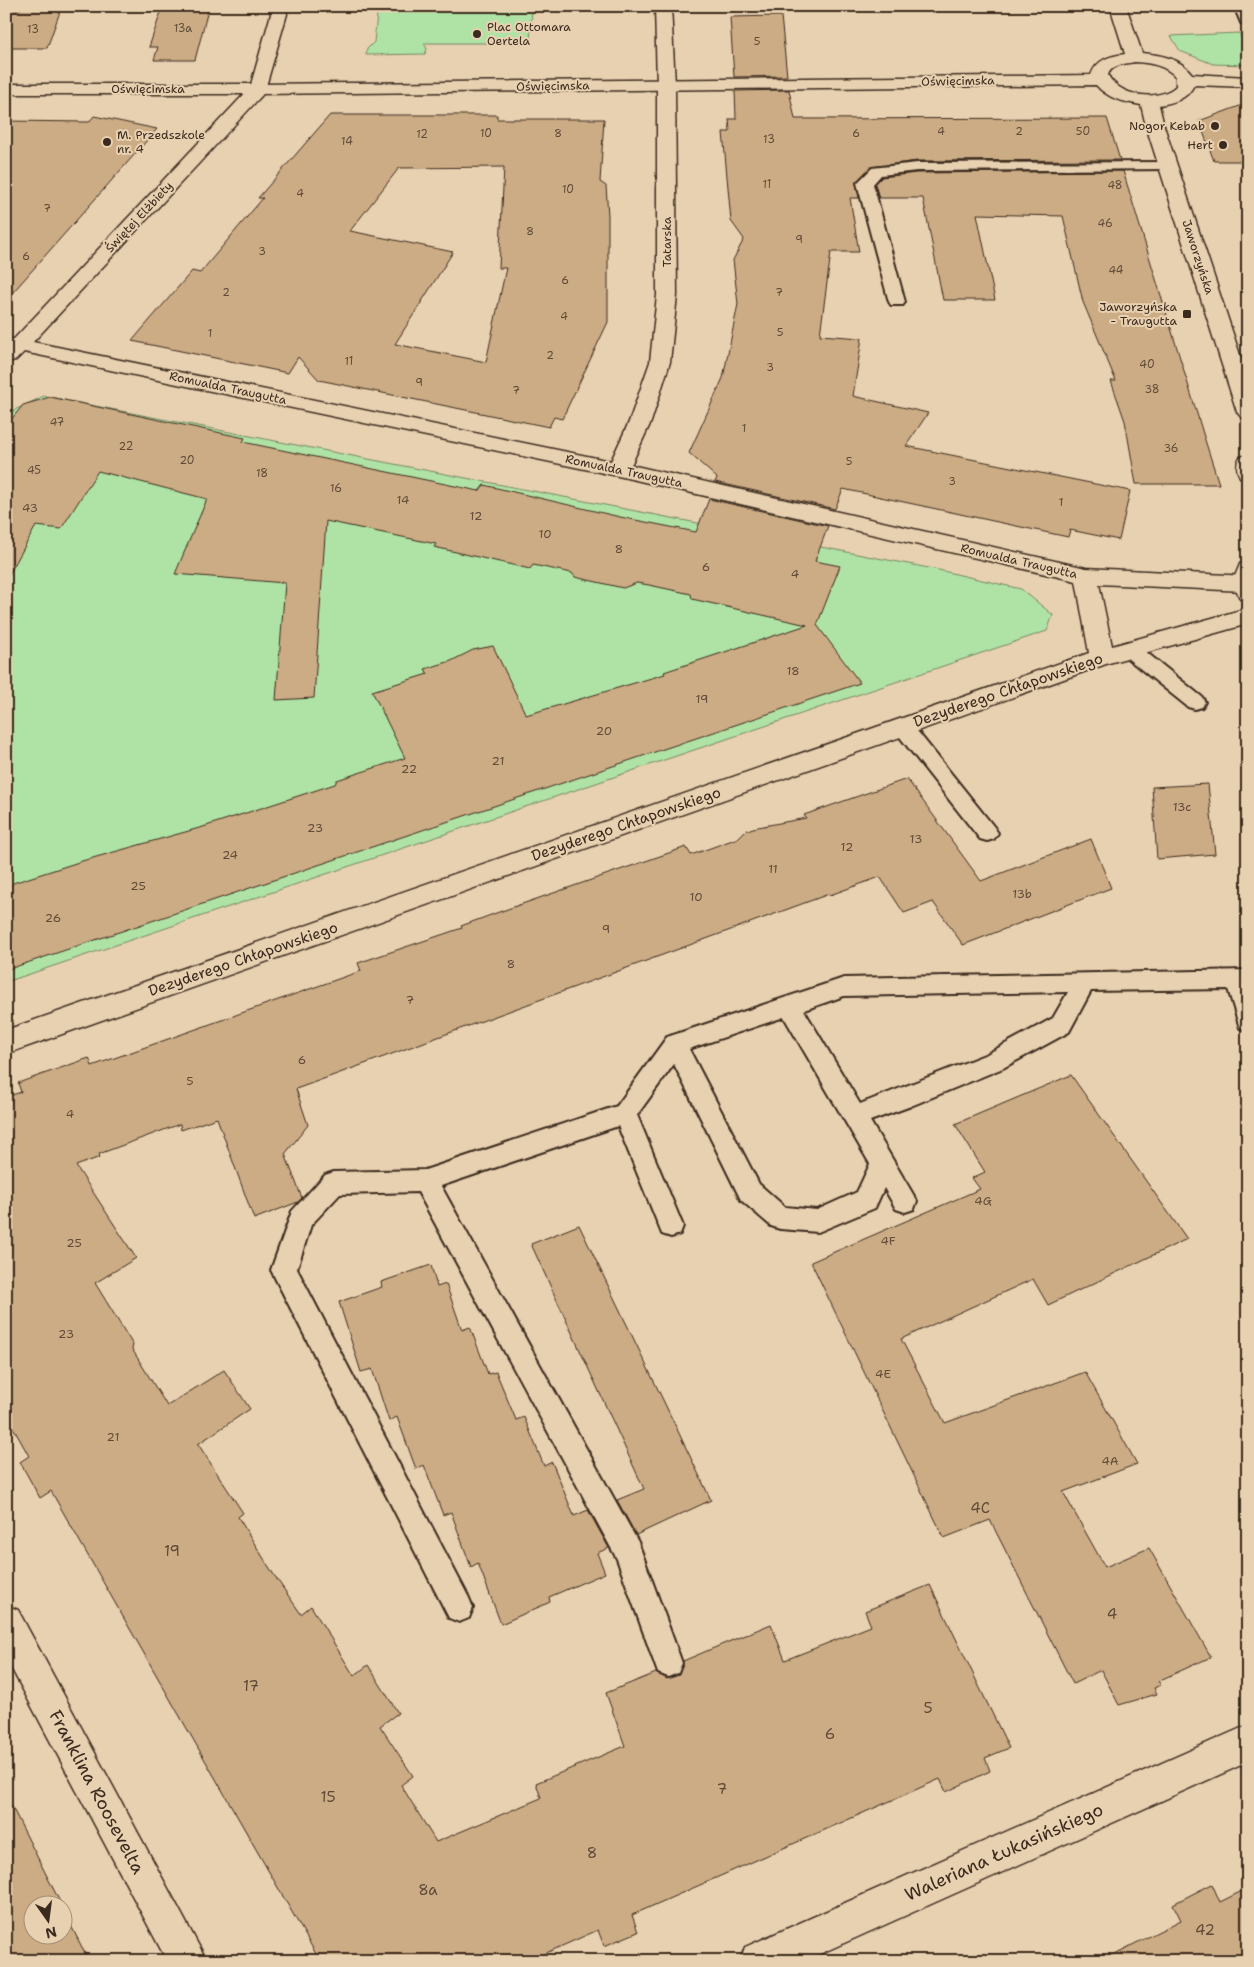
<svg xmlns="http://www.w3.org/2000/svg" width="1254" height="1967" font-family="'Shantell Sans',sans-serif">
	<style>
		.green { fill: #afe3a5; stroke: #758662 }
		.building { fill: #ccac84; stroke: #3b2a1e; fill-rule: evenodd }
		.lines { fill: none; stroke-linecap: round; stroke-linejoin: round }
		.lane-casing { stroke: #3b2a1e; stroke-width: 4 }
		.street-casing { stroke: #3b2a1e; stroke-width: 3 }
		.secondary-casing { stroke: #3b2a1e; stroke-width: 3 }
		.lane { fill: #e8d1b1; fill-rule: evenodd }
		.street { fill: #e8d1b1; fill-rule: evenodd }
		.secondary { fill: #e8d1b1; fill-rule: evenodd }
		.poi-dot { fill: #3b2a1e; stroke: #e8d1b1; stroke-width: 2 }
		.labels { text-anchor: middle; stroke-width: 4; stroke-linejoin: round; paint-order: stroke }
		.far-number-label { font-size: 11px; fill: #5f4a38 }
		.far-poi-label { font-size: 12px; fill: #3b2a1e; stroke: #e8d1b1; text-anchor: end }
		.far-street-label { font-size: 12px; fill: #3b2a1e; stroke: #e8d1b1 }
		.number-label { font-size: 12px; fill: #5f4a38 }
		.street-label { font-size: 15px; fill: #3b2a1e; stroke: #e8d1b1 }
		.near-number-label { font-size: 15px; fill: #5f4a38 }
		.near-street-label { font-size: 18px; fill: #3b2a1e; stroke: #e8d1b1 }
	</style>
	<rect width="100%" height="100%" fill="#e8d1b1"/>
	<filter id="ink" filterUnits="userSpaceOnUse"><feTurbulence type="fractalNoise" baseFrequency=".02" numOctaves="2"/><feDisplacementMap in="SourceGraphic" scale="10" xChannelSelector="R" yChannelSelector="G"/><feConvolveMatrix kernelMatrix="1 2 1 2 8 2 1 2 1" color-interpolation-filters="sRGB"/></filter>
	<g filter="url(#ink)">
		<!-- green -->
		<g class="green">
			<path d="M378 6H532L530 43H424L427 49 425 54 366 55 367 49 374 42Z"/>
			<path d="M1239 33 1248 52V65L1213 64 1180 51 1171 36Z"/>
			<path d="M44 396 934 569 1021 589 1053 615 1047 631 6 982V414Z"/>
		</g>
		<!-- building -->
		<g class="building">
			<path d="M21 6H62L47 48H6V28L13 10H20Z"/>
			<path d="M169 6H209L195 60H154L158 47H149L162 9H168Z"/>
			<path d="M781 16 787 76 734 77 730 17Z"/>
			<path d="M789 90 795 119 1107 118 1120 160 917 161 871 167 856 182 859 198H850L859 252H831L820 335 862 338 853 396 928 413 906 446 1130 491 1119 540 1070 530 1068 537 843 489 835 509 715 482 717 478 689 453 723 378 738 304 733 260 744 239 731 221 723 132H730L729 119H736L735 91Z"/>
			<path d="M1248 103V161H1214L1199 121Z"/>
			<path d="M330 115H497V119H604L600 182 606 186 608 215V322L562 419 554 417 549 427 319 380 298 357 288 373 132 341 192 271 200 273 263 198H258ZM504 167 499 268H506L486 362 395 344 453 252 350 231 399 168Z"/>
			<path d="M94 116 157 129 6 300V121L89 122Z"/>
			<path d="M1123 171 1205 440 1219 484H1136L1125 421 1111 381H1116L1083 302 1063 216 977 214 995 300H943L923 198H879L875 184 882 177 917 173Z"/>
			<path d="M50 397 245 438 243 442 479 491 484 485 620 517 696 532 709 499 828 526 815 561 840 566 817 625 860 683 6 970V892L13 883 82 861 203 827 335 784 337 780 405 758 372 691 428 674 425 669 451 661 473 650 493 646 526 715 665 674 664 672 807 625 692 599 691 594 649 585 637 583 623 588 575 577 572 573 533 565 530 569 434 547 436 544 326 521 314 698 276 700 285 583 175 574 207 499 98 471 61 529 36 526 6 580V426L23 405Z"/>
			<path d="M907 779 981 881 1091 839 1111 888 963 945 933 902 904 913 880 877 830 895 829 894 296 1089 308 1125 285 1154 302 1198 298 1202 254 1219 217 1118 181 1130 180 1124 99 1154 100 1157 76 1166 136 1258 95 1283 133 1345 132 1349 167 1406 224 1370 250 1409 198 1444 243 1513 238 1517 274 1575 301 1614 311 1606 354 1676 368 1665 398 1713 380 1726 413 1776 401 1785 436 1842 541 1798 536 1783 625 1746 606 1693 656 1673 667 1679 679 1675 683 1661 771 1624 785 1660 871 1626 865 1611 930 1585 1009 1748 985 1758 990 1771 946 1792 940 1779 632 1915 638 1932 604 1946 598 1930 528 1961H320L51 1491 40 1498 20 1462 29 1456 6 1415V1097L21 1092 18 1083 89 1058 92 1066 264 1005 361 971 358 963 462 928 461 926 499 912 686 847 691 855 738 838 745 831 753 828 806 818 804 815Z"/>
			<path d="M1208 784 1215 854 1157 859 1152 787Z"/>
			<path d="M1071 1075 1187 1239 1048 1305 1033 1279 901 1339 945 1423 1085 1372 1137 1464 1063 1492 1105 1567 1149 1548 1211 1657 1158 1681 1161 1685 1154 1688 1157 1694 1119 1705 1101 1670 1073 1684 990 1520 944 1538 811 1262 980 1189 972 1178 985 1172 955 1124Z"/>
			<path d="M579 1225 711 1500 636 1535 617 1500 644 1489 531 1244Z"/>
			<path d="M431 1265 437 1287 446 1284 462 1330 470 1327 488 1374 496 1372 516 1420 524 1417 544 1466 552 1462 574 1516 588 1510 609 1548 597 1553 605 1573 549 1597 550 1602 501 1624 478 1563 471 1567 451 1512 443 1515 424 1465 416 1469 397 1417 389 1421 372 1369 361 1372 339 1302 382 1287 381 1282Z"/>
			<path d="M6 1795 61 1904H32V1934H62V1908L89 1961H6Z"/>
			<path d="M1212 1884 1220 1902 1248 1888V1961H1101L1181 1920 1173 1904Z"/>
		</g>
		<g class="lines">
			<defs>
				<g id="lane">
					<path d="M1234 6H1248V27L1241 23Z"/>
					<path d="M1168 162 1173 163 1175 166 1173 169 917 171 881 175 873 184 905 302 903 305H891L889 302 857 183 872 168 917 163Z"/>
					<path d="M1129 642 1136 644 1202 697 1205 702 1202 707 1195 709 1188 707 1122 654 1119 649 1122 644Z"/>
					<path d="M903 720 910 722 994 827 998 833 994 839 987 841 980 839 896 732 893 727 896 722Z"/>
					<path d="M1248 970V1030L1240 1028 1228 989 1091 991 1069 1032 1003 1068 911 1106 870 1121 917 1201 914 1209 905 1212 896 1209 884 1188 875 1208 818 1232 780 1229 771 1226 741 1200 674 1064 637 1115 683 1226 680 1234 671 1237 662 1234 618 1126 441 1186 638 1542 682 1663 678 1673 668 1677 658 1673 617 1559 418 1192 340 1194 311 1225 297 1269 469 1598 473 1608 469 1618 459 1622 449 1618 271 1270 292 1211 325 1175 334 1172 425 1170 617 1106 667 1037 844 978ZM1068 992 1053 1018 987 1054 860 1104 804 1010 844 996ZM784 1017 870 1164 857 1192 817 1210 785 1207 759 1184 689 1049Z"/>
				</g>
				<g id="street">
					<path d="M269 6H285L287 14 264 93 33 342 611 461 629 422 650 362 657 295V85L655 6H671L675 85 677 295 670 362 651 422 631 465 1086 568 1248 576V590L1244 591 1099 584 1112 646 1248 608V624L1109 663 6 1054V1030L1089 653 1076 581 618 476 24 352 16 360 6 362V339H14L250 88 271 14Z"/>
					<path d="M6 1605 18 1610 207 1961H167L6 1658Z"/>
					<path d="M1248 1725V1762L804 1961H740L745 1947Z"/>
				</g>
				<g id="secondary">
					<path d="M1110 6H1126L1142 53C1161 55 1180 58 1192 74L1248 77V87L1194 85C1187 99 1174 103 1159 105L1164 126 1248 379V419L1241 417 1237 412 1146 126 1141 105C1124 102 1108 99 1096 85L258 94H6V84H258L1091 75C1097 59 1110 56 1125 54ZM1135 62C1150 63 1165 65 1176 77V86C1159 102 1119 97 1108 75 1112 64 1125 64 1135 62Z"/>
					<path d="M1248 455V479L1240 477C1236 470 1236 464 1240 457Z"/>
					<path d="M1248 561V601L1240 599 1233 581 1240 564Z"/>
				</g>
			</defs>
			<!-- lane casing -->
			<use href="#lane" class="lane-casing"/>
			<!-- street casing -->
			<use href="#street" class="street-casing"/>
			<!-- secondary casing -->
			<use href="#secondary" class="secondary-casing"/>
			<!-- lane -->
			<use href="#lane" class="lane"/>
			<!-- street -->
			<use href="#street" class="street"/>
			<!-- secondary -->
			<use href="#secondary" class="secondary"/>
		</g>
	</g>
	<!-- markers -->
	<g class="poi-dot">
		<circle cx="477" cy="34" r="5"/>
		<circle cx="1215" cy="126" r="5"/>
		<circle cx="107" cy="142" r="5"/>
		<circle cx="1223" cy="145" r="5"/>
		<rect x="1182" y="309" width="10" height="10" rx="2.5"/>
	</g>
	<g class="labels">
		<!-- far-number labels -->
		<g class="far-number-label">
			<text x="183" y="32">13a</text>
			<text x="33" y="33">13</text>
			<text x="757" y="45">5</text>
			<text x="941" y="135">4</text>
			<text x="1019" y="135">2</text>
			<text x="1083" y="135">50</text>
			<text x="486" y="137">10</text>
			<text x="558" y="137">8</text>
			<text x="856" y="137">6</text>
			<text x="422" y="138">12</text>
			<text x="769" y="143">13</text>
			<text x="347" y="145">14</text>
			<text x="767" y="188">11</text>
			<text x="1115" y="189">48</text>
			<text x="568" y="193">10</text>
			<text x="300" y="197">4</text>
			<text x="47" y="212">7</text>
			<text x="1105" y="227">46</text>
			<text x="530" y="235">8</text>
			<text x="799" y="243">9</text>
			<text x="262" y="255">3</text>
			<text x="26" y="260">6</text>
			<text x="1116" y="274">44</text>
			<text x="565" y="284">6</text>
			<text x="226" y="296">2</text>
			<text x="779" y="296">7</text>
			<text x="564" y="320">4</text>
			<text x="780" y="336">5</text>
			<text x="210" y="337">1</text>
			<text x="550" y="359">2</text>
			<text x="349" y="365">11</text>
			<text x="1147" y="368">40</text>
			<text x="770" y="371">3</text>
			<text x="419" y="386">9</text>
			<text x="1152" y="393">38</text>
			<text x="516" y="394">7</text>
			<text x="57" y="426">47</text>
			<text x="744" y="432">1</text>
			<text x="126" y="450">22</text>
			<text x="1171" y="452">36</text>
			<text x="187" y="464">20</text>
			<text x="849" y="465">5</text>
			<text x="34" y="474">45</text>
			<text x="262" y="477">18</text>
			<text x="952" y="485">3</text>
			<text x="336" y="492">16</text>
		</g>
		<!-- far-poi labels -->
		<g class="far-poi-label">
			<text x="487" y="31" text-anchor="start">Plac Ottomara<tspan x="487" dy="14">Oertela</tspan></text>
			<text x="1205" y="130">Nogor Kebab</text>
			<text x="117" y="139" text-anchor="start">M. Przedszkole<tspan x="117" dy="14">nr. 4</tspan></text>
			<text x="1213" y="149">Hert</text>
			<text x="1177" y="311">Jaworzyńska<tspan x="1177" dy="14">- Traugutta</tspan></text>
		</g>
		<!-- far-street labels -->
		<g class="far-street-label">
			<text transform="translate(958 81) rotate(-1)" y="4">Oświęcimska</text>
			<text transform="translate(553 86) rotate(-1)" y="4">Oświęcimska</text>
			<text x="148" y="93">Oświęcimska</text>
			<text transform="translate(139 217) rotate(-47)" y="4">Świętej Elżbiety</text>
			<text transform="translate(667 242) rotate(-90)" y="4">Tatarska</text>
			<text transform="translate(1198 257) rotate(72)" y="4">Jaworzyńska</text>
			<text transform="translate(228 388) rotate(12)" y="4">Romualda Traugutta</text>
			<text transform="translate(624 471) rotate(12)" y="4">Romualda Traugutta</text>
			<text transform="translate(1019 561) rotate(13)" y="4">Romualda Traugutta</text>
		</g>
		<!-- number labels -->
		<g class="number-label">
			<text x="403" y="504">14</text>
			<text x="1061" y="506">1</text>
			<text x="30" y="512">43</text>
			<text x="476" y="520">12</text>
			<text x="545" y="538">10</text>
			<text x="619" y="553">8</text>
			<text x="706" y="571">6</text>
			<text x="795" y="578">4</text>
			<text x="793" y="675">18</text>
			<text x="702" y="703">19</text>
			<text x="604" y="735">20</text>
			<text x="498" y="765">21</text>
			<text x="409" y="773">22</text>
			<text x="1182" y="811">13c</text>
			<text x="315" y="832">23</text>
			<text x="916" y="843">13</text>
			<text x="847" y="851">12</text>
			<text x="230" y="859">24</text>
			<text x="773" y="873">11</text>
			<text x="138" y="890">25</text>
			<text x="1022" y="898">13b</text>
			<text x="696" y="901">10</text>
			<text x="53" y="922">26</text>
			<text x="606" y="933">9</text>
			<text x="511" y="968">8</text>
			<text x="410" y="1004">7</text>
			<text x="302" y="1064">6</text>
			<text x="190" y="1085">5</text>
			<text x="70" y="1118">4</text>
			<text x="983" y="1205">4G</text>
			<text x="888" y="1245">4F</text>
			<text x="74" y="1247">25</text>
			<text x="66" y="1338">23</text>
			<text x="883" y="1378">4E</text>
			<text x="113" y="1441">21</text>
			<text x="1110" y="1465">4A</text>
		</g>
		<!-- street labels -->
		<g class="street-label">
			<text transform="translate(1008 690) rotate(-19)" y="5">Dezyderego Chłapowskiego</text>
			<text transform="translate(626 824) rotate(-19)" y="5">Dezyderego Chłapowskiego</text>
			<text transform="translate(243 959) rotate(-19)" y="5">Dezyderego Chłapowskiego</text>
		</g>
		<!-- near-number labels -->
		<g class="near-number-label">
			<text x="980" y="1513">4C</text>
			<text x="172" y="1556">19</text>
			<text x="1112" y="1619">4</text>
			<text x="251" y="1691">17</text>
			<text x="928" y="1713">5</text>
			<text x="830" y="1739">6</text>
			<text x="722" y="1794">7</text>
			<text x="328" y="1802">15</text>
			<text x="592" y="1858">8</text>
			<text x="428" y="1895">8a</text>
			<text x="1205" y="1935">42</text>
		</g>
		<!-- near-street labels -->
		<g class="near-street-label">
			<text transform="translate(97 1792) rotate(62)" y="6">Franklina Roosevelta</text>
			<text transform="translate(1004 1852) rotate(-24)" y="6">Waleriana Łukasińskiego</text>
		</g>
	</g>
	<!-- margin -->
	<rect width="1254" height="1967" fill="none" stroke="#e8d1b1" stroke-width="25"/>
	<rect x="12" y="12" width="1229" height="1942" fill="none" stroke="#3b2a1e" stroke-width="2" filter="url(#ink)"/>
	<!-- north arrow -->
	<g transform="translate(48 1920) rotate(166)"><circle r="24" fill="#e8d1b1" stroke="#a38e76"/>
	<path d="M0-4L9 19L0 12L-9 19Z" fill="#3b2a1e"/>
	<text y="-8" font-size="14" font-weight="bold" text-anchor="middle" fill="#3b2a1e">N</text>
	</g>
</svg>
